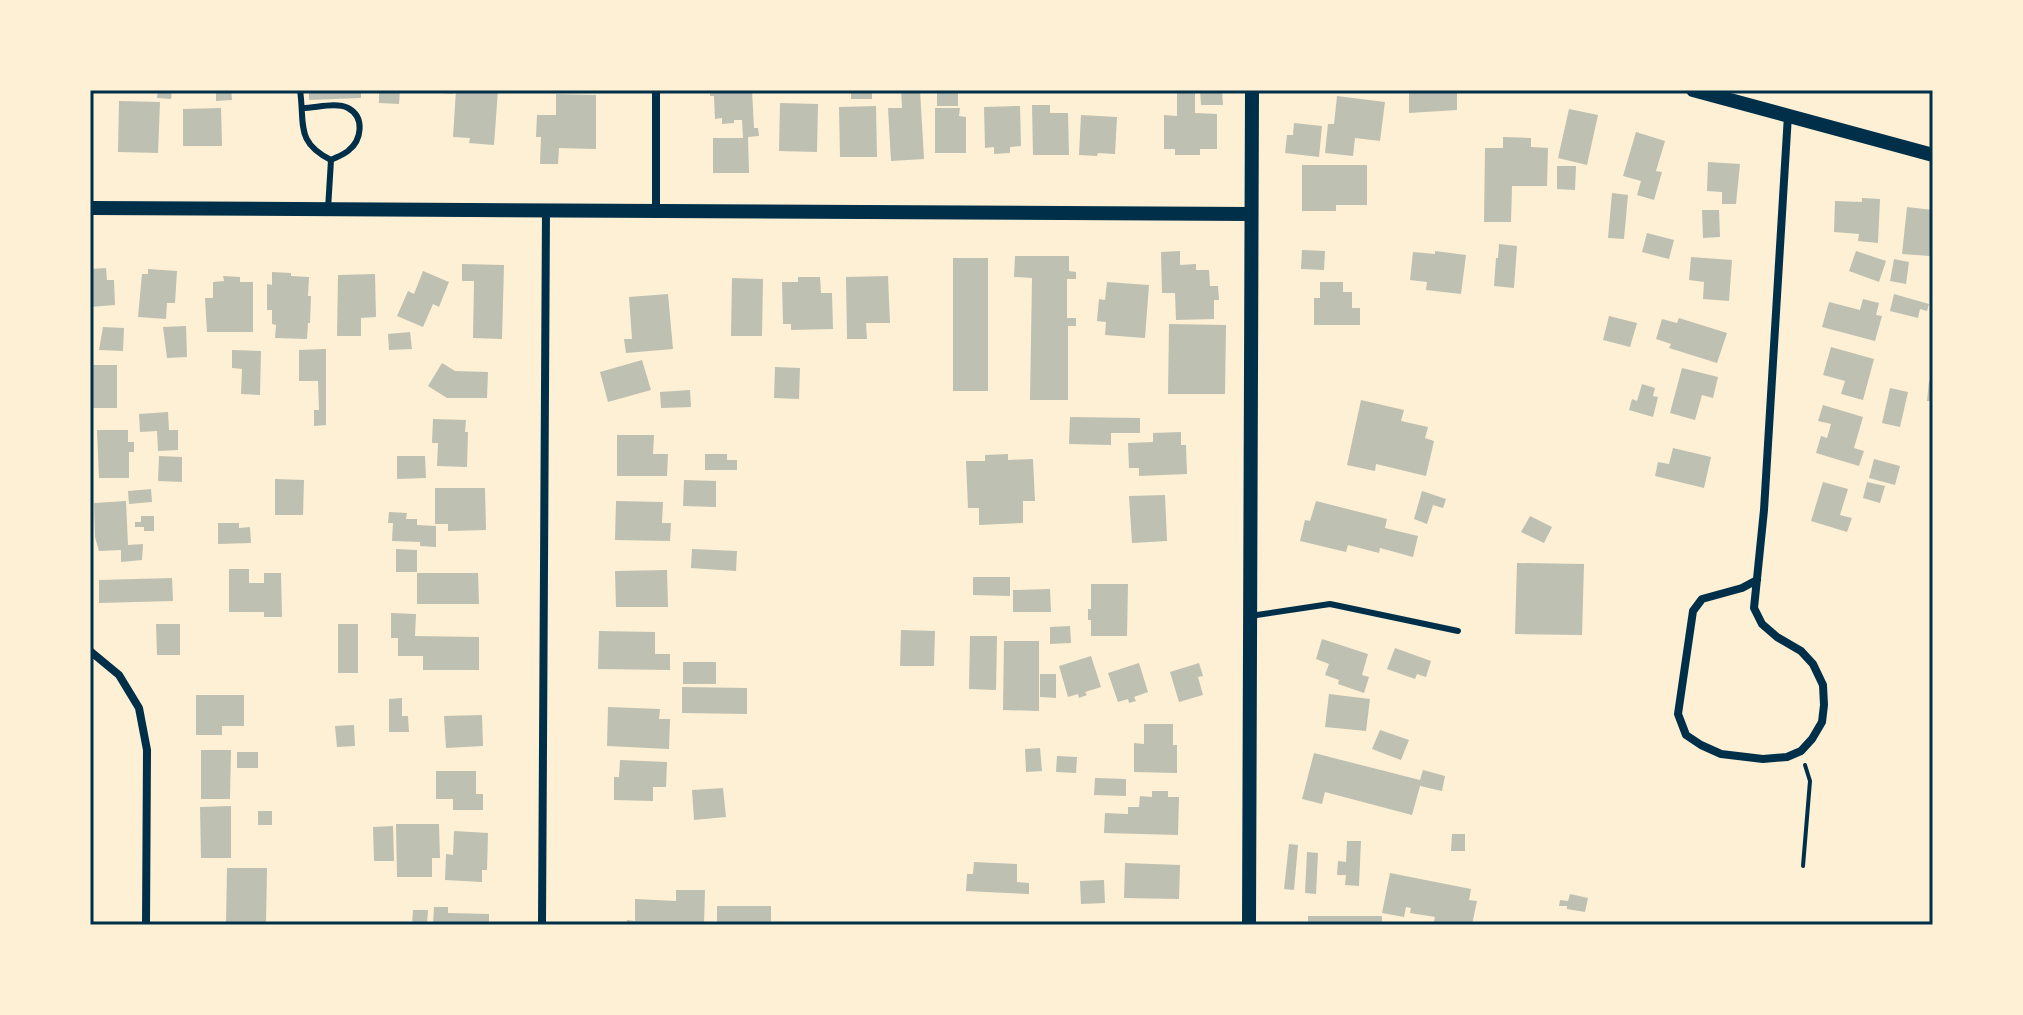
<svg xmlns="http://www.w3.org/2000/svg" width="2023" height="1015" font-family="'Open Sans',sans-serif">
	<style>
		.building { fill: #bec0b2 }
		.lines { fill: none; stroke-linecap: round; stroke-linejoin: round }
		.path { stroke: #003049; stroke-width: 4 }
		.service { stroke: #003049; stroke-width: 6 }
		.minor { stroke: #003049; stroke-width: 8 }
		.tertiary { stroke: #003049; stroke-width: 14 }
		.neatline { fill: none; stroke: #003049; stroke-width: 3 }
	</style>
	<rect width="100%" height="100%" fill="#fdf0d5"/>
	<!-- building -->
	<g class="building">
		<path d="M158 90H172L171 99 157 98Z"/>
		<path d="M216 90H231L232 100 216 101Z"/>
		<path d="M309 90H361V98L309 100Z"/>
		<path d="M379 90H400L399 104 379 103Z"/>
		<path d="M429 90H453V94L429 92Z"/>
		<path d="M456 90H498L494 145 469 143 470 138 453 137Z"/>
		<path d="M710 90H752L754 128H758L759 136 748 137 749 173H713V138H743L742 120H734V123L722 124V118L715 119 714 96H710Z"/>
		<rect x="851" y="90" width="21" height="9"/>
		<path d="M901 90H920L924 159 891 161 888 108H902Z"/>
		<rect x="937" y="90" width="21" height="16"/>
		<path d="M1200 90H1222L1223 105H1201Z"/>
		<path d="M1409 90H1457V110L1409 113Z"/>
		<path d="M1177 92H1195V113L1217 114V149H1200V155H1175V149H1164V115L1177 116Z"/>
		<path d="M556 94 596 95V149L559 148 558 164H540L541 137H536L537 115H556Z"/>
		<path d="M1337 96 1385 102 1380 141 1355 138 1353 156 1325 153 1328 124H1334Z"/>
		<path d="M119 101 160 102 158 153 118 152Z"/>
		<path d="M780 103 818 104 817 152 779 151Z"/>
		<path d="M1032 105H1050V113H1068L1069 155H1033Z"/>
		<path d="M876 106 877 157H840L839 107Z"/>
		<path d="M1020 106 1021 146 1010 147V153L994 154V147L985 148 984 107Z"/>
		<path d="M221 108 222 146H183V109Z"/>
		<path d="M935 108H960L959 116 966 117V153H935Z"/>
		<path d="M1569 109 1598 115 1587 165 1558 158Z"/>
		<path d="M1081 115 1117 117 1115 154 1098 153 1097 156 1079 155Z"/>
		<path d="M1294 123 1322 126 1319 157 1285 153 1287 135H1293Z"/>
		<path d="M1636 132 1665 141 1656 171 1662 172 1654 200 1637 195 1641 181 1623 176Z"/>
		<path d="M1503 137 1531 138V147L1548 148 1547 186H1512L1511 222H1484L1485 148H1503Z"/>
		<path d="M1708 162 1740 164 1736 204H1722V192L1707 191Z"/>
		<path d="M1302 165H1367V205H1336V211H1302Z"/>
		<path d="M1557 166H1576L1575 190 1557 189Z"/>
		<path d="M1612 193 1628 195 1624 239 1608 238Z"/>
		<path d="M1862 198 1880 199 1878 243 1858 241 1859 234 1834 232 1835 201 1862 202Z"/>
		<path d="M1907 207 1933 210 1930 256 1902 254Z"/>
		<path d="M1702 210H1719L1720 237 1703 238Z"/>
		<path d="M1647 233 1674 240 1669 259 1642 252Z"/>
		<path d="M1499 244 1517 246 1514 288 1494 286 1496 258H1498Z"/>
		<path d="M1302 250 1325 251 1324 270 1301 269Z"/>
		<path d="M1180 251V265L1196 264V270H1209L1210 286H1218L1219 300H1214V319L1176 320 1175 293H1162L1161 252Z"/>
		<path d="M1435 251 1466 255 1461 294 1426 290 1427 282 1410 280 1413 252 1435 254Z"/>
		<path d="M1856 251 1886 261 1879 282 1849 271Z"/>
		<path d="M1015 256H1069V271L1076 272V279H1067V318H1076V326H1068V400H1030L1032 278 1014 277Z"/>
		<path d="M1691 257 1732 260 1729 301 1703 299 1704 282 1689 280Z"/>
		<rect x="953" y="258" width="35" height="133"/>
		<path d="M1894 259 1909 262 1906 284 1890 281Z"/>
		<path d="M462 264 504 265 502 339 473 338 474 281H462Z"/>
		<path d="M106 268 107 280H114L115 305 90 307V269Z"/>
		<path d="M148 269 177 271 175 303H167L166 319 138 317 142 274H148Z"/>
		<path d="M423 271 449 282 439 307 433 304 423 327 397 316 408 291 414 294Z"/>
		<path d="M272 272 291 273V276L309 277 308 296H311L310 323H308L307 339 275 338 276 325 272 324V310H267V284L272 285Z"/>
		<path d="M375 274 376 317 361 318V336H337L338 275Z"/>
		<path d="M223 276 240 277V282H253V332H207L205 298H213V282L224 281Z"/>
		<path d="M888 276 890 323H866L867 339H847L846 277Z"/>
		<path d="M798 277H820L821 293H832L833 329 791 330V324H783L782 282H798Z"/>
		<path d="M732 278 763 279 762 336H731Z"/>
		<path d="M1107 282 1149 285 1145 338 1105 335 1106 322 1097 321 1099 299 1105 300Z"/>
		<path d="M1320 282H1343V292H1352V308H1360V325H1314V298H1320Z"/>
		<path d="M668 294 673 349 626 353 624 339H632L629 297Z"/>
		<path d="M1894 294 1929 304 1927 311 1920 309 1918 318 1890 311Z"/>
		<path d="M1863 299 1879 303 1876 315 1882 316 1875 341 1822 327 1829 302 1860 310Z"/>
		<path d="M1609 316 1637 323 1630 347 1603 340Z"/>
		<path d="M1679 318 1727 333 1717 363 1669 348 1671 344 1656 339 1662 319 1677 323Z"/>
		<path d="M1169 324 1226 325 1225 394H1168Z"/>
		<path d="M186 326 187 357 167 358 163 327Z"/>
		<path d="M103 327 124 328 123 351 99 350Z"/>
		<path d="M410 332 412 349 389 350 388 334Z"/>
		<path d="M1831 347 1874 359 1863 400 1841 394 1845 381 1823 375Z"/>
		<path d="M326 349V425L314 426V410H319L318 381H299V350Z"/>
		<path d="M232 350 261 351 260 395 241 394 242 369 232 368Z"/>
		<path d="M642 360 651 390 608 402 600 372Z"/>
		<path d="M442 363 455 371 488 372 487 398H447L428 386Z"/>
		<rect x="90" y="365" width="27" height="43"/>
		<path d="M775 367 800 368 799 399 774 398Z"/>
		<path d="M1682 368 1718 377 1713 398 1702 395 1695 420 1670 413Z"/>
		<path d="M1929 381 1933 382V401H1927Z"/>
		<path d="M1642 384 1655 388 1653 396 1658 397 1653 417 1629 410 1632 399 1637 401Z"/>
		<path d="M1890 388 1908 392 1900 427 1882 423Z"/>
		<path d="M690 390 691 407 661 408 660 392Z"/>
		<path d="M1361 400 1404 410 1401 421 1428 427 1425 438 1434 441 1426 476 1376 464 1375 471 1347 465Z"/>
		<path d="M1823 405 1863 417 1854 448 1864 451 1859 466 1816 453 1821 436 1827 438 1831 424 1818 421Z"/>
		<path d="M168 412 169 430H178V450L158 451 157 431 140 432 139 414Z"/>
		<path d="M1070 417 1140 418V433H1111V445L1069 444Z"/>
		<path d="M433 419 466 420 465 432H468L467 467 437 466 438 443H432Z"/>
		<path d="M97 430H128V442H134V452H129V478H99Z"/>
		<path d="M1181 432V445H1186L1187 474 1139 476V468H1129L1128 443 1153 442V433Z"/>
		<path d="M617 435H654L653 454H668L667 476H617Z"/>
		<path d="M1673 448 1711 457 1704 488 1655 476 1658 462 1669 464Z"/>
		<path d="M705 454H727V460H737V470H705Z"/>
		<path d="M1008 454V460L1033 459 1035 501H1023V523L979 525V508H968L966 461H985V455Z"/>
		<path d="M159 456 182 457V482L158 481Z"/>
		<path d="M397 456H425L426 478 397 479Z"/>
		<path d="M1874 459 1900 466 1895 485 1869 478Z"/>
		<path d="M275 479 304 480 303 515H275Z"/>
		<path d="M684 480 716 481V507L683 506Z"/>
		<path d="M1823 482 1848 489 1840 515 1852 518 1847 532 1811 521Z"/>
		<path d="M1867 482 1885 486 1880 503 1863 498Z"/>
		<path d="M435 488H485L486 530 448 531V524H435Z"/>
		<path d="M151 489 152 502 129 504 128 491Z"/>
		<path d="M1422 491 1446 499 1443 508 1433 505 1427 524 1414 519Z"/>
		<path d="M1165 495 1167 541 1132 543 1129 496Z"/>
		<path d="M126 501 128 545 143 544 142 560 121 562V550L99 551 95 537 94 503Z"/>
		<path d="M616 501 663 502 662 523H671L670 541 615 540Z"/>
		<path d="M1316 501 1387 519 1385 528 1418 536 1413 557 1380 548 1379 553 1348 545 1346 552 1300 541 1305 520 1310 521Z"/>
		<path d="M389 512 407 513 406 519H417V525L436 526V547L420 546V542L392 541 393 523H388Z"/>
		<path d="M141 516H154V531H144V527H135V522H141Z"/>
		<path d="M1530 516 1552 527 1544 543 1521 532Z"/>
		<path d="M218 523H239V528L250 527 251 543 218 544Z"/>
		<path d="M396 549 417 550V572H396Z"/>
		<path d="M692 549 737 551 736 571 691 568Z"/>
		<path d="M1517 563 1584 564 1582 635 1515 634Z"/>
		<path d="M229 569H249V583H264V573H281L282 617H264V612H229Z"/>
		<path d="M667 570 668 607H616L615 571Z"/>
		<path d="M417 573H478L479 604H417Z"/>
		<path d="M973 577H1010V596L973 595Z"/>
		<path d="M172 578 173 601 99 603V580Z"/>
		<path d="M1091 584H1128L1127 636H1091V620H1088V609H1091Z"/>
		<path d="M1050 589 1051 612H1013V590Z"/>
		<path d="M391 613 416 614 415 636 479 637V670H423V656H398V638H391Z"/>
		<path d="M156 624H180V655H157Z"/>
		<rect x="338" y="624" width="20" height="49"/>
		<path d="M1070 626 1071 643 1050 644V627Z"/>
		<path d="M901 630 935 631 934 666H900Z"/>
		<path d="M599 631 655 632V654H670V670L598 669Z"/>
		<path d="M970 636H997L996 690 969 689Z"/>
		<path d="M1322 639 1368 654 1362 675 1369 677 1364 693 1338 684 1339 680 1325 675 1329 664 1316 659Z"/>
		<path d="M1004 641H1039V711L1003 710Z"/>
		<path d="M1395 648 1431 661 1426 677 1417 674 1415 679 1387 669Z"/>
		<path d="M1091 656 1101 687 1085 692 1087 695 1079 698 1078 694 1068 697 1059 666Z"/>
		<rect x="683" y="662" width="33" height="22"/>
		<path d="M1139 663 1148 692 1134 697 1136 701 1129 703 1128 699 1118 702 1108 673Z"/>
		<path d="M1199 663 1203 676 1198 677 1203 695 1179 702 1170 672Z"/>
		<path d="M1040 674H1056V698L1040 697Z"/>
		<path d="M682 687 747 688V714L682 713Z"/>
		<path d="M1329 694 1370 699 1366 731 1325 727Z"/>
		<path d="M196 695H244V726H222V735H196Z"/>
		<path d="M402 698V716H408L409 732H389V699Z"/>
		<path d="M608 707 660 709 659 719H670L669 749 607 746Z"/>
		<path d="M482 715 483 746 446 748 444 716Z"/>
		<path d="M1144 724H1173V745H1177V773L1134 772V743L1144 744Z"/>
		<path d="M354 725 355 746 337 747 335 726Z"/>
		<path d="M1380 730 1409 740 1401 760 1372 749Z"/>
		<path d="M1040 748 1042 771 1026 772 1025 749Z"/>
		<path d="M201 750H231L230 799H201Z"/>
		<rect x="237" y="752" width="21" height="16"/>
		<path d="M1314 753 1420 780 1423 770 1445 776 1442 791 1420 786 1412 815 1325 792 1322 804 1302 799Z"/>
		<path d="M1057 756 1077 757 1076 773 1056 772Z"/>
		<path d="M620 760 667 762 666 787H653V801L614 800V777H619Z"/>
		<path d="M436 771H476V794H483V810H453V799H436Z"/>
		<path d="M1095 778 1126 779V796L1094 795Z"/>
		<path d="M723 788 726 817 694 820 692 790Z"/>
		<path d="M1152 791H1168V797H1179L1178 835 1104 833 1105 813 1128 814V807H1139L1140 796 1152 797Z"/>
		<path d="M231 806V858H201L200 807Z"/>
		<rect x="258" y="811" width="14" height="14"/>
		<rect x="90" y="818" width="3" height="27"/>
		<path d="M396 824H439L440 858H432V877H397Z"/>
		<path d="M393 826 394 861H374L373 827Z"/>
		<path d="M454 831 488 833 487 870H482V882L445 880 446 854 453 855Z"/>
		<path d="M1452 834H1465V851H1451Z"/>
		<path d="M1347 841H1361L1359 886 1345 885 1346 875H1337L1338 861 1346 862Z"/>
		<path d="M1289 844 1298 845 1294 890 1284 889Z"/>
		<path d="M1307 852 1318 853 1316 894 1305 893Z"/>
		<path d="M974 862 1017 864V882L1029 883V894L966 891 967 874H973Z"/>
		<path d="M1125 863 1180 865 1179 899 1124 898Z"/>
		<path d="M227 868H267L266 925H226Z"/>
		<path d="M1390 873 1471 889 1469 900 1477 901 1472 925H1433L1435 917 1410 913 1411 908 1406 907 1404 917 1382 913Z"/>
		<path d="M1104 880 1105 903 1081 904 1080 881Z"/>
		<path d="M676 890H705L704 925H626L627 920 635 921V899L676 901Z"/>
		<path d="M1570 894 1588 898 1585 912 1567 909V906H1559L1560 900 1568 901Z"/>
		<rect x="717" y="906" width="54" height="19"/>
		<path d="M434 907H448V913L489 914V925H433Z"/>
		<path d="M413 910H428L427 925H412Z"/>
		<rect x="1308" y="916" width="74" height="9"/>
	</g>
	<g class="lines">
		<!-- path -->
		<path class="path" d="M1803 866 1810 781 1805 765"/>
		<!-- service -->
		<g class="service">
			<path d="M300 90C305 124 295 142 331 160"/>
			<path d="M303 108C316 108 336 102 348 108 365 117 362 140 348 151 343 155 337 157 331 160"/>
			<path d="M328 209 331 160"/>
			<path d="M1250 616 1330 604 1458 631"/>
		</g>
		<!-- minor -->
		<g class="minor">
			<path d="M656 212V90"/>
			<path d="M1757 580 1742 588 1702 599 1693 611 1678 714 1686 735 1701 745 1721 754 1763 759 1787 757 1801 751 1812 739 1822 722 1824 705 1823 685 1813 664 1801 651 1777 637 1762 624 1754 608 1764 510 1788 115"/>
			<path d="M90 651 119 675 139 708 147 750 146 925"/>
			<path d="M542 925 546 210"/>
		</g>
		<!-- tertiary -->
		<g class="tertiary">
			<path d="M1693 90 1933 155"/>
			<path d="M90 208 1251 214"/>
			<path d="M1249 925 1252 90"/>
		</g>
	</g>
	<!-- border -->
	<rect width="2023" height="1015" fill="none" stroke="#fdf0d5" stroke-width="184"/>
	<rect x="92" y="92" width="1839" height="831" class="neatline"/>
</svg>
